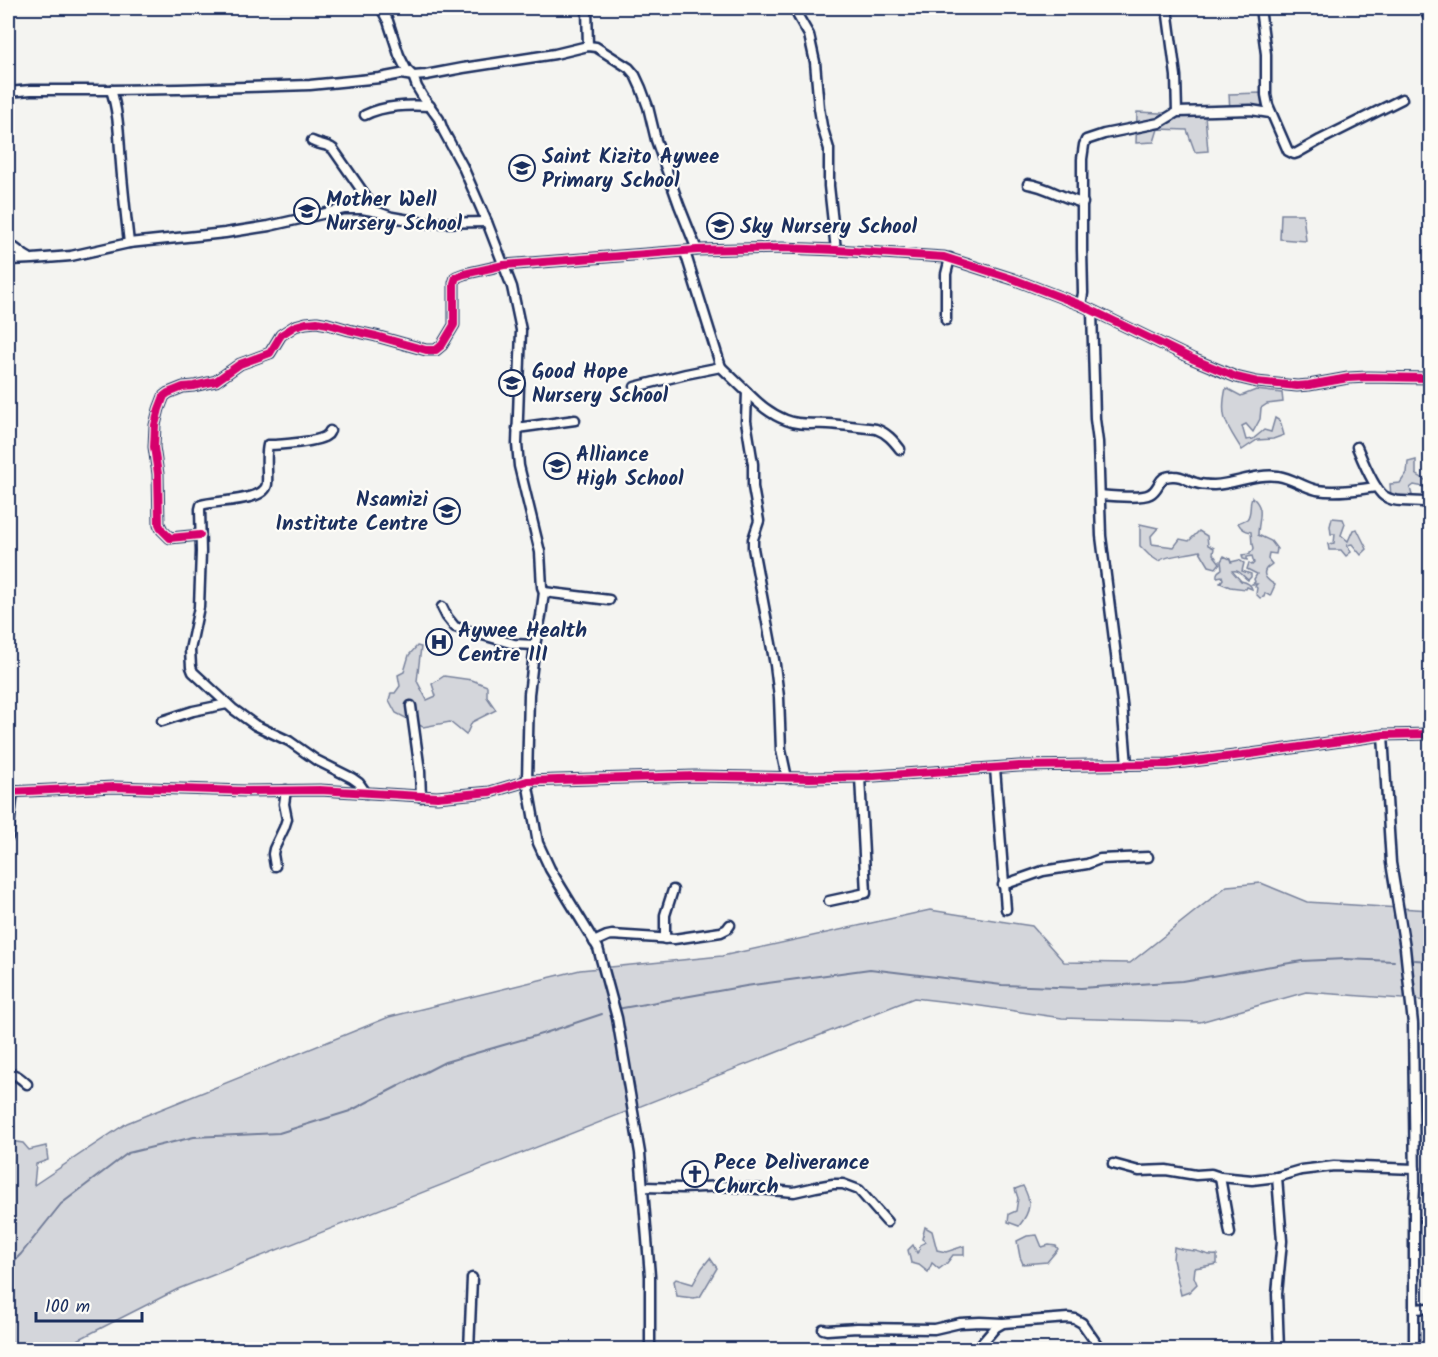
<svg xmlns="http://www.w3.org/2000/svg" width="1438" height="1357" font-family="Kalam,sans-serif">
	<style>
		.green { fill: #d4d6db; stroke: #78829c; stroke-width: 1.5 }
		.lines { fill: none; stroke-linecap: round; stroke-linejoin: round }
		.stream { stroke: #717c98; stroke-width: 2 }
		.minor-casing { stroke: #1b2f5e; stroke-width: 13 }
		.minor { stroke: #fdfcf7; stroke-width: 8 }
		.rail-casing { stroke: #1b2f5e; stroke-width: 4.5 }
		.rail { stroke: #fdfcf7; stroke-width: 2; stroke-dasharray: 7; stroke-linecap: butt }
		.cycleway-casing { stroke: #fdfcf7; stroke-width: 11 }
		.cycleway { stroke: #d6006c; stroke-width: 8 }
		.labels { text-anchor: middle; stroke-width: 4.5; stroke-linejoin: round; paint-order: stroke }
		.poi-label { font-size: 21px; font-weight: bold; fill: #1b2f5e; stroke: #fdfcf7; text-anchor: start }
	</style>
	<rect width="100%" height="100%" fill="#f4f4f1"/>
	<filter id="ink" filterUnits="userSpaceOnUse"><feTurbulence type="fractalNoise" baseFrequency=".0167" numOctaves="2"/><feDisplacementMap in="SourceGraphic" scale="12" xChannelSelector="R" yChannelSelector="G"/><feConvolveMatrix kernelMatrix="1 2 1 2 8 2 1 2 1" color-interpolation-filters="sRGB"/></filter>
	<g filter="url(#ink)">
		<!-- green -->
		<g class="green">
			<path d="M1261 93 1262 109 1230 111 1229 94Z"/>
			<path d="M1137 112 1205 115 1208 151 1195 152 1187 130 1158 129 1154 142 1136 143Z"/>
			<path d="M1281 214H1303L1306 241 1280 239Z"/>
			<path d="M1226 388 1241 396 1256 390 1282 393 1283 402 1267 404 1261 408 1260 419 1253 432 1246 424 1242 426 1246 440 1253 439 1264 430 1271 432 1275 418 1280 421 1284 435 1273 439 1257 440 1242 450C1227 425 1219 419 1226 388Z"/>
			<path d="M1416 460V474L1428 482 1424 487 1414 485 1410 488 1412 495 1402 501 1391 497 1390 484 1400 483 1407 473 1408 462Z"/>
			<path d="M1252 497C1266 509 1258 519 1258 535L1271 541 1277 549 1276 554 1269 553 1268 559 1272 564C1270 566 1267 567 1266 569 1261 576 1270 582 1275 585L1270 596 1265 593 1264 597 1260 598 1256 594 1257 588 1255 586 1257 584H1252L1255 582 1254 579 1257 574 1247 569 1249 563 1252 565 1254 563 1252 556 1247 557V560L1243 559 1242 555 1250 554V552L1253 551 1254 548 1253 544H1252L1251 532C1245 531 1241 529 1238 523 1241 521 1244 521 1247 519 1252 514 1249 503 1252 497Z"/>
			<path d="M1332 518 1343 519 1345 524 1341 535 1348 541 1353 530 1357 529 1367 549 1361 555 1352 544 1347 545 1351 552 1346 556 1341 550H1329L1328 544 1334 543 1335 534H1331L1330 526Z"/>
			<path d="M1140 524 1158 528 1151 536 1152 544 1174 547 1180 539 1189 541 1199 531 1207 536 1208 545 1214 548 1213 554 1220 563 1216 568 1209 566 1200 551C1186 555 1171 554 1158 561L1149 555 1140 546Z"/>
			<path d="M1224 556 1230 559 1231 562 1239 560 1244 563 1242 571 1251 574V577L1248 580C1243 577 1240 569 1232 571L1241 581C1246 582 1251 584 1252 589L1247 587 1246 589 1230 587 1220 583 1223 579 1222 576 1217 577C1216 572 1219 571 1222 569L1221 561Z"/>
			<path d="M417 646 421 647 417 681 427 700 436 696 432 684 444 676 472 680 487 686V697L496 710 472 722 466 735 450 722 423 727 396 713 389 700 391 693H395L400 686 398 675 404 672 409 655Z"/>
			<path d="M1261 883 1307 902 1430 910V1001L1306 992 1200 1022 1062 1018 967 1004 914 998 178 1289 60 1349H8V1134L10 1141 23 1143 29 1150 46 1146 48 1160 36 1164 34 1185 127 1123 389 1017 580 970 722 956 930 910 1032 926 1064 962 1130 963 1227 886Z"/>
			<path d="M1023 1186C1032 1202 1031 1211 1019 1226L1008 1222 1009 1214 1016 1211 1018 1198 1015 1189Z"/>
			<path d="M925 1227 932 1231 937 1250 946 1252 964 1246V1255H953L947 1263 939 1269 932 1263 928 1272 919 1265 911 1263 908 1250 913 1245 917 1253 919 1252 920 1245 926 1242 922 1239Z"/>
			<path d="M1037 1235 1042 1247 1049 1245 1056 1246 1058 1249 1047 1262 1023 1264 1020 1257 1017 1241 1027 1236Z"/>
			<path d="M1174 1247C1182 1250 1188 1250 1196 1251 1205 1253 1206 1256 1217 1255V1264L1195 1268 1194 1277 1197 1284 1189 1292 1181 1295 1173 1260Z"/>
			<path d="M710 1258 717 1268 700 1297 693 1298 677 1296 674 1281 676 1279 693 1284 702 1268Z"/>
		</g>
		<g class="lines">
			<!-- stream -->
			<g class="stream">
				<path d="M1415 960 1430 961"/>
				<path d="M617 1009 746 986 870 969 1002 985 1081 988 1182 981 1302 961 1345 959 1394 961"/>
				<path d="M8 1267 21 1254 61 1204 128 1153 194 1137 279 1133 350 1111 445 1062 545 1033 602 1014"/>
			</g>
			<defs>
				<g id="minor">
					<path d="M381 8 388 21 399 55 406 69 413 76 417 87 423 97 439 119 443 130 463 167 487 222 512 287 521 330 517 444 519 466 540 552 542 587 544 592 541 616 535 645 529 694 527 781 538 843 550 869 598 948 617 1018 640 1153 650 1276V1350"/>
					<path d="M587 8 588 46"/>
					<path d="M795 8 798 16 809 35 815 62 819 108 822 126 829 149V186L836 250"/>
					<path d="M1167 8 1176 76 1177 112"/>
					<path d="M1260 8 1266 54V95L1268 105 1288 151 1294 154 1297 153 1320 140 1402 99"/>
					<path d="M111 90 178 89 310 85 380 78 401 74 413 76 426 75 463 68 555 54 588 46 596 47 629 68 635 75 641 88 648 107 656 140 679 205 697 250"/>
					<path d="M8 92 31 90H111C119 113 119 140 121 164 123 190 126 216 129 243"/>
					<path d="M365 115C385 105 408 105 430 106"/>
					<path d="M312 141C319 145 327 144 333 149L365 195 374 211"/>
					<path d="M1028 184C1046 186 1064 199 1083 203"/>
					<path d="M8 243 24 255 29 258"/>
					<path d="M685 252 721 367 747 392 746 421 753 464V487L759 521 753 539V548L775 665 779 697 781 750 787 778"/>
					<path d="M8 260 33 259 71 256 129 243 225 233 269 226 344 209H362L378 212 392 217 427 223 487 222"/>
					<path d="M1081 305 1083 293 1082 249V159L1084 145 1086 140 1104 134 1159 123 1177 112 1251 110 1270 113"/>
					<path d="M1092 311 1094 380 1095 419 1098 442 1101 536 1122 703 1127 765"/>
					<path d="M946 320V274L950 258"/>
					<path d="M635 387 686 374 721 367"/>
					<path d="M747 392C759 404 770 414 786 420 800 426 814 423 828 424 844 425 860 427 876 429 887 433 893 440 900 449"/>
					<path d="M517 428 575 420"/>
					<path d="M330 431C329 432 329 434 327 435 320 442 279 445 268 445 265 458 268 471 267 484 265 502 215 500 201 505L200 509 201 552 199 607 190 650 191 667 193 672 233 709 255 725 289 741 316 760 352 778 359 783 366 793"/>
					<path d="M1357 447C1362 459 1374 489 1384 496 1389 499 1397 501 1402 501 1412 502 1421 501 1430 503"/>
					<path d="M1100 495C1111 496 1141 499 1150 494 1161 488 1157 475 1174 476 1183 476 1188 481 1196 483 1202 485 1208 485 1214 485 1236 484 1256 473 1278 476 1292 478 1303 487 1317 490 1336 493 1357 490 1376 487"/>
					<path d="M200 535 170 538 162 530 159 524 158 474 154 447 155 425 159 409 164 396 168 393 183 387 194 386 216 381 240 364 270 353 281 335 295 326 306 323 317 322 328 324 349 330 376 336 426 350H436L442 345 454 325V283L456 277 464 274 504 265 697 250 782 248 836 250 944 257 1013 279 1081 305 1193 359 1236 377 1257 382 1297 386 1309 385 1348 378 1368 377 1430 378"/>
					<path d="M544 592 609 600"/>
					<path d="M442 607 447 617 455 627 514 644 535 645"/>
					<path d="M411 706 420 771 421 797"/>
					<path d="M162 721 193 711 227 704"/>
					<path d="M1383 735 1391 863 1405 948 1413 1024 1415 1186 1414 1205V1350"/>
					<path d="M995 768 1006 909"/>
					<path d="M8 792 114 787 246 791 320 790 437 797 490 792 527 781 558 780 695 776 810 778 860 777 1019 766 1168 764 1251 754 1383 735 1430 734"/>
					<path d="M8 837 13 791"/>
					<path d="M275 866 273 854 274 849 284 828 287 819 284 804 286 790"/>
					<path d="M1003 885 1043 871 1087 864 1100 859 1148 857"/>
					<path d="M829 901 866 893 860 777"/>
					<path d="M665 939V915L673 890"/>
					<path d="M594 942 607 936 612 935 674 939 721 932 727 929 730 925"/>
					<path d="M8 1074C16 1073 21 1079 27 1084"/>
					<path d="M1113 1164 1139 1171 1166 1170 1196 1175 1211 1174 1220 1177 1252 1180 1277 1177 1301 1170 1334 1166 1415 1169"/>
					<path d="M1220 1177 1230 1233"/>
					<path d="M1277 1177 1282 1241 1277 1294 1279 1350"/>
					<path d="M643 1187 683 1188 723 1186 794 1192 816 1187 833 1184H843L859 1190 887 1222"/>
					<path d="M1414 1309 1430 1308"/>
					<path d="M823 1329 827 1330 857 1328 934 1329 960 1323 980 1322 1003 1323"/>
					<path d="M469 1350 472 1278"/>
					<path d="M976 1350 996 1327 1003 1323 1068 1318 1075 1319 1082 1323 1101 1350"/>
				</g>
			</defs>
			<!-- minor casing -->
			<use href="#minor" class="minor-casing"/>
			<!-- minor -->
			<use href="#minor" class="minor"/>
			<defs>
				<path id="rail" d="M1419 8 1430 30"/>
			</defs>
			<!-- rail casing -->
			<use href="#rail" class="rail-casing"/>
			<!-- rail -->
			<use href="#rail" class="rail"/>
			<defs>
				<g id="cycleway">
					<path d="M200 535 170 538 162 530 159 524 158 474 154 447 155 425 159 409 164 396 168 393 183 387 194 386 216 381 240 364 270 353 281 335 295 326 306 323 317 322 328 324 349 330 376 336 426 350H436L442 345 454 325V283L456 277 464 274 504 265 697 250 782 248 836 250 944 257 1013 279 1081 305 1193 359 1236 377 1257 382 1297 386 1309 385 1348 378 1368 377 1430 378"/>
					<path d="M8 792 114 787 246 791 320 790 437 797 490 792 527 781 558 780 695 776 810 778 860 777 1019 766 1168 764 1251 754 1383 735 1430 734"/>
				</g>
			</defs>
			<!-- cycleway casing -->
			<use href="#cycleway" class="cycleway-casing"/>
			<!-- cycleway -->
			<use href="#cycleway" class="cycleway"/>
		</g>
	</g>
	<!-- icons -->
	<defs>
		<symbol id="school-ring" viewBox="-11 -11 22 22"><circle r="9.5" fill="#fdfcf7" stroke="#1b2f5e" stroke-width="1.5"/><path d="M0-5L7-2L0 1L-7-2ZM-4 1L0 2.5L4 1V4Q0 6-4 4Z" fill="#1b2f5e"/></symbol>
		<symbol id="hospital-ring" viewBox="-11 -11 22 22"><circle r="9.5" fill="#fdfcf7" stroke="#1b2f5e" stroke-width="1.5"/><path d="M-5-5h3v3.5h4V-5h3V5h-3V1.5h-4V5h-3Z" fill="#1b2f5e"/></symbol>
		<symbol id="church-ring" viewBox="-11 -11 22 22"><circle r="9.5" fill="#fdfcf7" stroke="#1b2f5e" stroke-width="1.5"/><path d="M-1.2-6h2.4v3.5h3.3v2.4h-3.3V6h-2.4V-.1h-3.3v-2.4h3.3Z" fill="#1b2f5e"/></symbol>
	</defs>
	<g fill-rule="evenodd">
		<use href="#school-ring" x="507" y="153" width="30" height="30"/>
		<use href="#school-ring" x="292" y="196" width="30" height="30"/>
		<use href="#school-ring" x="705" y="211" width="30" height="30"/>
		<use href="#school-ring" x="497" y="368" width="30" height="30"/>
		<use href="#school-ring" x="542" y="451" width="30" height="30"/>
		<use href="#school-ring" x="432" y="496" width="30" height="30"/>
		<use href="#hospital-ring" x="424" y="627" width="30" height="30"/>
		<use href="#church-ring" x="680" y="1159" width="30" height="30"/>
	</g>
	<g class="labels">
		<!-- poi labels -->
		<g class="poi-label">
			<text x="542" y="163">Saint Kizito Aywee<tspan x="542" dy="24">Primary School</tspan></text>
			<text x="326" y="206">Mother Well<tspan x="326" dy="24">Nursery School</tspan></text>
			<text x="740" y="233">Sky Nursery School</text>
			<text x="532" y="378">Good Hope<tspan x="532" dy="24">Nursery School</tspan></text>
			<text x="576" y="461">Alliance<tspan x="576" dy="24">High School</tspan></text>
			<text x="428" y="506" text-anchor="end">Nsamizi<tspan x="428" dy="24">Institute Centre</tspan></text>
			<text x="458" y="637">Aywee Health<tspan x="458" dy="24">Centre III</tspan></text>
			<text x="714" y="1169">Pece Deliverance<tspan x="714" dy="24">Church</tspan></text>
		</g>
	</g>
	<!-- margin -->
	<rect width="1438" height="1357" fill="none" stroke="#fdfcf7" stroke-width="30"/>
	<rect x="15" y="15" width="1408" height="1327" fill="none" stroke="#1b2f5e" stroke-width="2" filter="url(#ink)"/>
	<!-- scale -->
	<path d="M36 1312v9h106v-9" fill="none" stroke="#1b2f5e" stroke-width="3"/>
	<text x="45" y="1312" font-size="18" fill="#1b2f5e" stroke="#fdfcf7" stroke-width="4.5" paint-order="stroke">100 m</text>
</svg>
